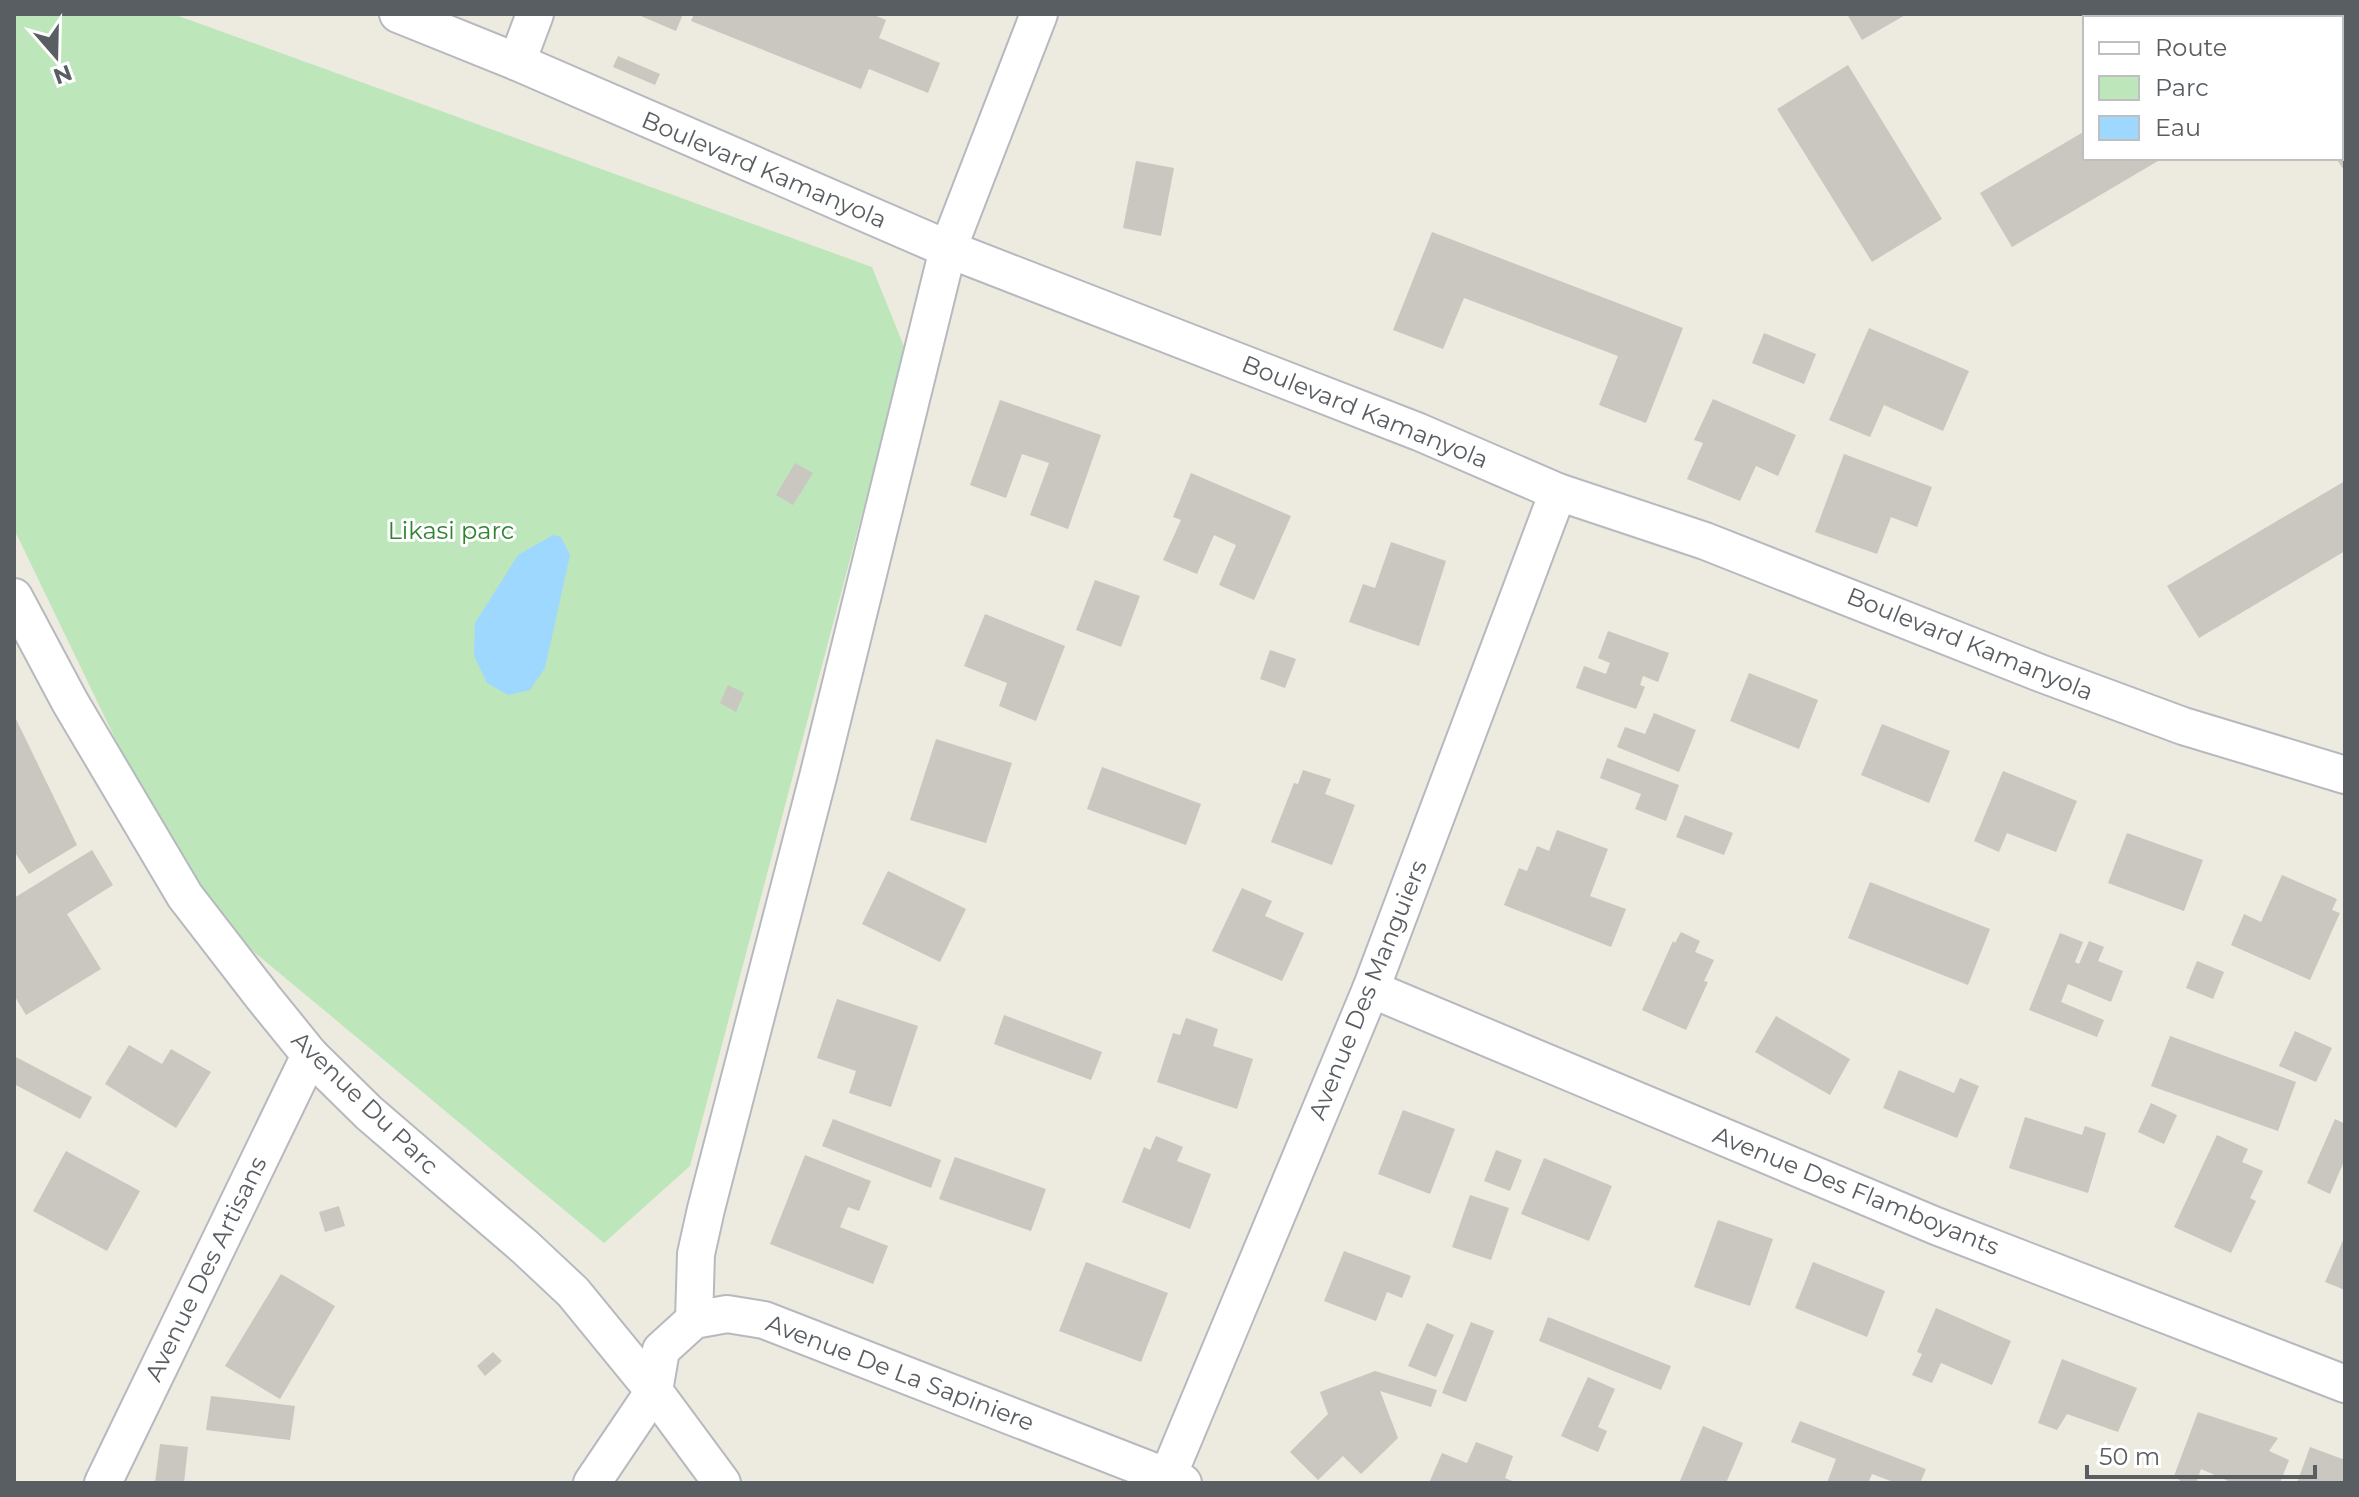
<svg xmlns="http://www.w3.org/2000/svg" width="2359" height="1497" font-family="Montserrat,sans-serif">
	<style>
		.green { fill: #bde6bb }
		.water { fill: #9fd8ff }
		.building { fill: #cac6c0 }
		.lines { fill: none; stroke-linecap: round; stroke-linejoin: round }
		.street-casing { stroke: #b6b9be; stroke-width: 40 }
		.street { stroke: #fff; stroke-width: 36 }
		.labels { text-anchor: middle; stroke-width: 6; stroke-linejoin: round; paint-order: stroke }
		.street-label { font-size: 24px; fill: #595e62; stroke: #fff }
		.park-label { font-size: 24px; fill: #308331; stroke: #fff }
	</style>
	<rect width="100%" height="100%" fill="#edeae0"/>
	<!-- green -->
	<path class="green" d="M14 14H173L872 267 909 359 873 472 690 1166 604 1243 194 902 14 529Z"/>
	<!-- water -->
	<path class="water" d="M553 535 561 537 570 555 545 668 530 690 508 695 487 683 474 656 475 623 518 555Z"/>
	<!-- building -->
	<g class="building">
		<path d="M636 14H683L676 31Z"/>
		<path d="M694 14H872L886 20 879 38 940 63 928 93 869 69 861 89 691 21Z"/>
		<path d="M1847 14H1907L1862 40Z"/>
		<path d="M2250 14H2314L2316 18H2252Z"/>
		<path d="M2345 36V172L2336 158H2341V38Z"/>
		<path d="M618 56 660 74 655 85 613 67Z"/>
		<path d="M1848 65 1942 219 1872 262 1777 109Z"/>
		<path d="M2085 131V158H2163L2012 247 1980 193Z"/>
		<path d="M1136 161 1174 168 1161 236 1123 228Z"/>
		<path d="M1432 232 1683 328 1646 423 1599 405 1618 356 1464 298 1443 349 1393 330Z"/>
		<path d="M1869 328 1969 371 1943 431 1884 405 1870 437 1829 420Z"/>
		<path d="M1764 333 1816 354 1804 384 1752 363Z"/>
		<path d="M1713 399 1796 435 1778 476 1756 466 1740 501 1687 479 1703 443 1694 440Z"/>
		<path d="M1000 400 1101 435 1068 529 1030 515 1049 463 1022 454 1006 498 970 485Z"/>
		<path d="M1844 454 1932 487 1917 527 1891 517 1877 554 1815 532Z"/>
		<path d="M795 463 813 473 793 505 776 495Z"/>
		<path d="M1191 473 1291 516 1254 600 1219 585 1236 545 1214 535 1197 574 1163 560 1181 520 1173 517Z"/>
		<path d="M2345 481V551L2199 638 2167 586Z"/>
		<path d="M1391 542 1446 561 1419 646 1349 622 1363 584 1375 588Z"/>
		<path d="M1095 580 1140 596 1121 647 1076 630Z"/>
		<path d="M985 614 1065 646 1036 721 999 706 1007 683 964 666Z"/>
		<path d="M1608 631 1669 653 1658 682 1643 676 1640 685 1645 687 1636 709 1576 688 1584 666 1606 674 1610 663 1598 658Z"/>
		<path d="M1270 650 1296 659 1285 688 1260 679Z"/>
		<path d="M1749 673 1818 700 1799 749 1730 721Z"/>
		<path d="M728 685 744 693 736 712 720 703Z"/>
		<path d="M1654 713 1696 730 1679 772 1617 747 1625 727 1645 734Z"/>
		<path d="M14 715 77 845 29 874 14 851Z"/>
		<path d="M1882 724 1950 751 1929 803 1861 775Z"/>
		<path d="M936 739 1012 763 986 843 910 820Z"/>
		<path d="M1607 758 1679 785 1666 821 1635 809 1641 794 1600 778Z"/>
		<path d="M1102 767 1201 804 1186 845 1087 809Z"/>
		<path d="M1303 770 1331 779 1325 794 1355 805 1332 865 1271 842 1294 783 1298 784Z"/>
		<path d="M2003 771 2077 801 2056 852 2007 833 1999 852 1974 841Z"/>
		<path d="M1685 815 1733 833 1724 855 1676 837Z"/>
		<path d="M1557 830 1608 849 1590 896 1626 909 1611 947 1504 905 1519 868 1527 871 1537 846 1549 851Z"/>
		<path d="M2127 833 2203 860 2184 911 2108 883Z"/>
		<path d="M92 850 113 885 67 914 101 969 26 1015 14 995V898Z"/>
		<path d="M888 871 966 909 940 962 862 924Z"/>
		<path d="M2282 875 2337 899 2332 910 2340 913 2310 980 2231 945 2244 914 2261 922Z"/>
		<path d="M1870 882 1990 929 1968 985 1848 938Z"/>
		<path d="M1242 888 1272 901 1265 916 1304 933 1282 981 1212 951Z"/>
		<path d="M1681 932 1700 941 1695 952 1714 960 1704 981 1708 982 1686 1030 1642 1010 1673 941 1675 943Z"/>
		<path d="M2060 933 2083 942 2075 962 2079 964 2089 941 2104 947 2098 961 2123 971 2111 1002 2068 984 2061 1002 2104 1020 2097 1037 2029 1010Z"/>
		<path d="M2197 961 2224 972 2213 999 2186 988Z"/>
		<path d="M837 999 918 1026 891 1107 849 1093 856 1071 817 1058Z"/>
		<path d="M1004 1015 1102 1052 1091 1080 994 1044Z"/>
		<path d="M1776 1016 1850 1059 1830 1095 1755 1052Z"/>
		<path d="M1186 1018 1218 1029 1213 1046 1253 1059 1237 1109 1157 1082 1173 1033 1180 1035Z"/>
		<path d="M2295 1031 2332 1048 2316 1082 2279 1066Z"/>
		<path d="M2170 1036 2296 1082 2278 1131 2151 1086Z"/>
		<path d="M129 1045 162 1064 171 1049 211 1072 176 1128 105 1084Z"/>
		<path d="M14 1056 92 1097 80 1119 14 1084Z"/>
		<path d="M1899 1070 1954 1093 1960 1078 1979 1086 1957 1138 1883 1108Z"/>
		<path d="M2151 1103 2177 1115 2164 1144 2138 1132Z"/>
		<path d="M1403 1110 1455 1129 1430 1194 1378 1174Z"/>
		<path d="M2025 1117 2082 1135 2085 1126 2106 1133 2088 1193 2009 1168Z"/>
		<path d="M833 1119 941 1160 931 1188 822 1146Z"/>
		<path d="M2335 1119 2345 1124V1159L2330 1194 2307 1183Z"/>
		<path d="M2217 1135 2248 1149 2242 1162 2263 1171 2250 1198 2256 1201 2231 1253 2174 1227Z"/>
		<path d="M1156 1136 1183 1147 1177 1161 1211 1174 1190 1229 1122 1202 1144 1147 1150 1150Z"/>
		<path d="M1496 1150 1522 1160 1510 1191 1484 1181Z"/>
		<path d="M66 1151 140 1191 107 1251 33 1211Z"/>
		<path d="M805 1155 871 1181 859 1211 848 1207 840 1227 888 1246 873 1284 770 1244Z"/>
		<path d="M955 1157 1046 1189 1031 1231 939 1199Z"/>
		<path d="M1544 1158 1612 1186 1589 1241 1521 1214Z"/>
		<path d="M1470 1195 1509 1208 1491 1260 1452 1247Z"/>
		<path d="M339 1206 345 1226 325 1232 319 1212Z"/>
		<path d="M1718 1220 1773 1239 1750 1306 1694 1287Z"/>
		<path d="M2345 1236V1290L2325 1282Z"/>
		<path d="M1344 1251 1411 1276 1402 1298 1387 1292 1376 1321 1324 1301Z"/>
		<path d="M1086 1262 1168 1293 1141 1362 1059 1331Z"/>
		<path d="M1813 1262 1885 1291 1867 1337 1795 1308Z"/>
		<path d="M281 1274 335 1306 280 1399 225 1366Z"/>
		<path d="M1936 1308 2011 1341 1992 1385 1941 1363 1932 1383 1912 1375 1922 1354 1917 1352Z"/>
		<path d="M1548 1317 1671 1366 1661 1390 1539 1341Z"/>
		<path d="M1471 1322 1494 1331 1466 1402 1442 1393Z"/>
		<path d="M1427 1323 1454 1335 1436 1377 1408 1366Z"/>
		<path d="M493 1352 502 1361 485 1376 477 1366Z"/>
		<path d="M2062 1359 2137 1388 2118 1432 2067 1414 2057 1430 2038 1423Z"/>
		<path d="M1375 1371 1437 1390 1431 1407 1380 1391 1398 1438 1361 1474 1343 1456 1318 1480 1290 1452 1328 1414 1320 1392Z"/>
		<path d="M1588 1377 1615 1389 1598 1427 1607 1431 1598 1452 1561 1436Z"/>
		<path d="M211 1396 295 1406 290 1440 206 1430Z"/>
		<path d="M2198 1412 2278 1438 2269 1451 2289 1460 2280 1483H2233L2201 1469 2196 1483H2183L2174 1476Z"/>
		<path d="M1800 1421 1926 1469 1920 1483H1896L1872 1474 1868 1483H1827L1836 1459 1791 1442Z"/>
		<path d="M1703 1426 1743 1443 1726 1483 1680 1481Z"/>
		<path d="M1476 1442 1513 1456 1505 1478 1517 1483H1429L1442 1453 1467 1463Z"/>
		<path d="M160 1444 188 1447 184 1483H155Z"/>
		<path d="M2310 1447 2345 1460V1483H2297Z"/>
	</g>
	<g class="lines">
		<defs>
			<g id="street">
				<path d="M398 14 517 62 948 249 1419 432 1558 492 1705 541 2040 673 2183 726 2345 775"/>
				<path d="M517 62 535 14"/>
				<path d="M14 597 70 702 185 896 263 997 310 1055 369 1113 525 1247 573 1292 654 1391 722 1483"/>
				<path d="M1371 989 1936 1226 2345 1384"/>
				<path d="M694 1320 696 1254 706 1209 819 773 948 249 1039 14"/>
				<path d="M103 1483 310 1055"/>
				<path d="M592 1483 654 1391 661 1350 694 1320 727 1314 764 1320 1183 1483"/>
				<path d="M1165 1483 1371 989 1558 492"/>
			</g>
		</defs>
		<!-- street casing -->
		<use href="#street" class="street-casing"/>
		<!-- street -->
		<use href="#street" class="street"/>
	</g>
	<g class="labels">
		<!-- street labels -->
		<g class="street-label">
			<text transform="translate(764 170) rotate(23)" y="8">Boulevard Kamanyola</text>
			<text transform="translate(1365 412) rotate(22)" y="8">Boulevard Kamanyola</text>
			<text transform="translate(1970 644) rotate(22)" y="8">Boulevard Kamanyola</text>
			<text transform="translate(1368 990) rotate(-68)" y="8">Avenue Des Manguiers</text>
			<text transform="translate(365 1103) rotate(44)" y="8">Avenue Du Parc</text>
			<text transform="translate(1856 1191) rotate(22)" y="8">Avenue Des Flamboyants</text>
			<text transform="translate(206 1269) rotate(-64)" y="8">Avenue Des Artisans</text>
			<text transform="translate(900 1373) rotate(21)" y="8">Avenue De La Sapiniere</text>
		</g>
		<!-- park labels -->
		<g class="park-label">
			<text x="451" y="539">Likasi parc</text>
		</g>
	</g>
	<!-- border -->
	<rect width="2359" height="1497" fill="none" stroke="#595e62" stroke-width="32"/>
	<!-- legend -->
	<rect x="2083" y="16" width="260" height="144" fill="#ffffff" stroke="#bdbfc0" stroke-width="2"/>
	<rect x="2099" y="42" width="40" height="12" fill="#ffffff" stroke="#bdbfc0" stroke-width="2"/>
	<text x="2155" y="56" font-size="24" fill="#595e62">Route</text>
	<rect x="2099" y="76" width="40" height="24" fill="#bde6bb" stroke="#bdbfc0" stroke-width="2"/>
	<text x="2155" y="96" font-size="24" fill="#595e62">Parc</text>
	<rect x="2099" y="116" width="40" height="24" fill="#9fd8ff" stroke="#bdbfc0" stroke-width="2"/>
	<text x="2155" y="136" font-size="24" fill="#595e62">Eau</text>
	<!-- north arrow -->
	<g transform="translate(56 56) rotate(160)" stroke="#ffffff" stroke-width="6" paint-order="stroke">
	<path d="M0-6L14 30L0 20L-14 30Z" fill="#595e62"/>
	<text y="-12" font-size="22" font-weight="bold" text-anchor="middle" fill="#595e62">N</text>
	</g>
	<!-- scale -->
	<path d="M2087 1465v12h228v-12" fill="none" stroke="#595e62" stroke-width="4"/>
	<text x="2099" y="1465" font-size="24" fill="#595e62" stroke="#ffffff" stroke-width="6" paint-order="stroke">50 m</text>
</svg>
